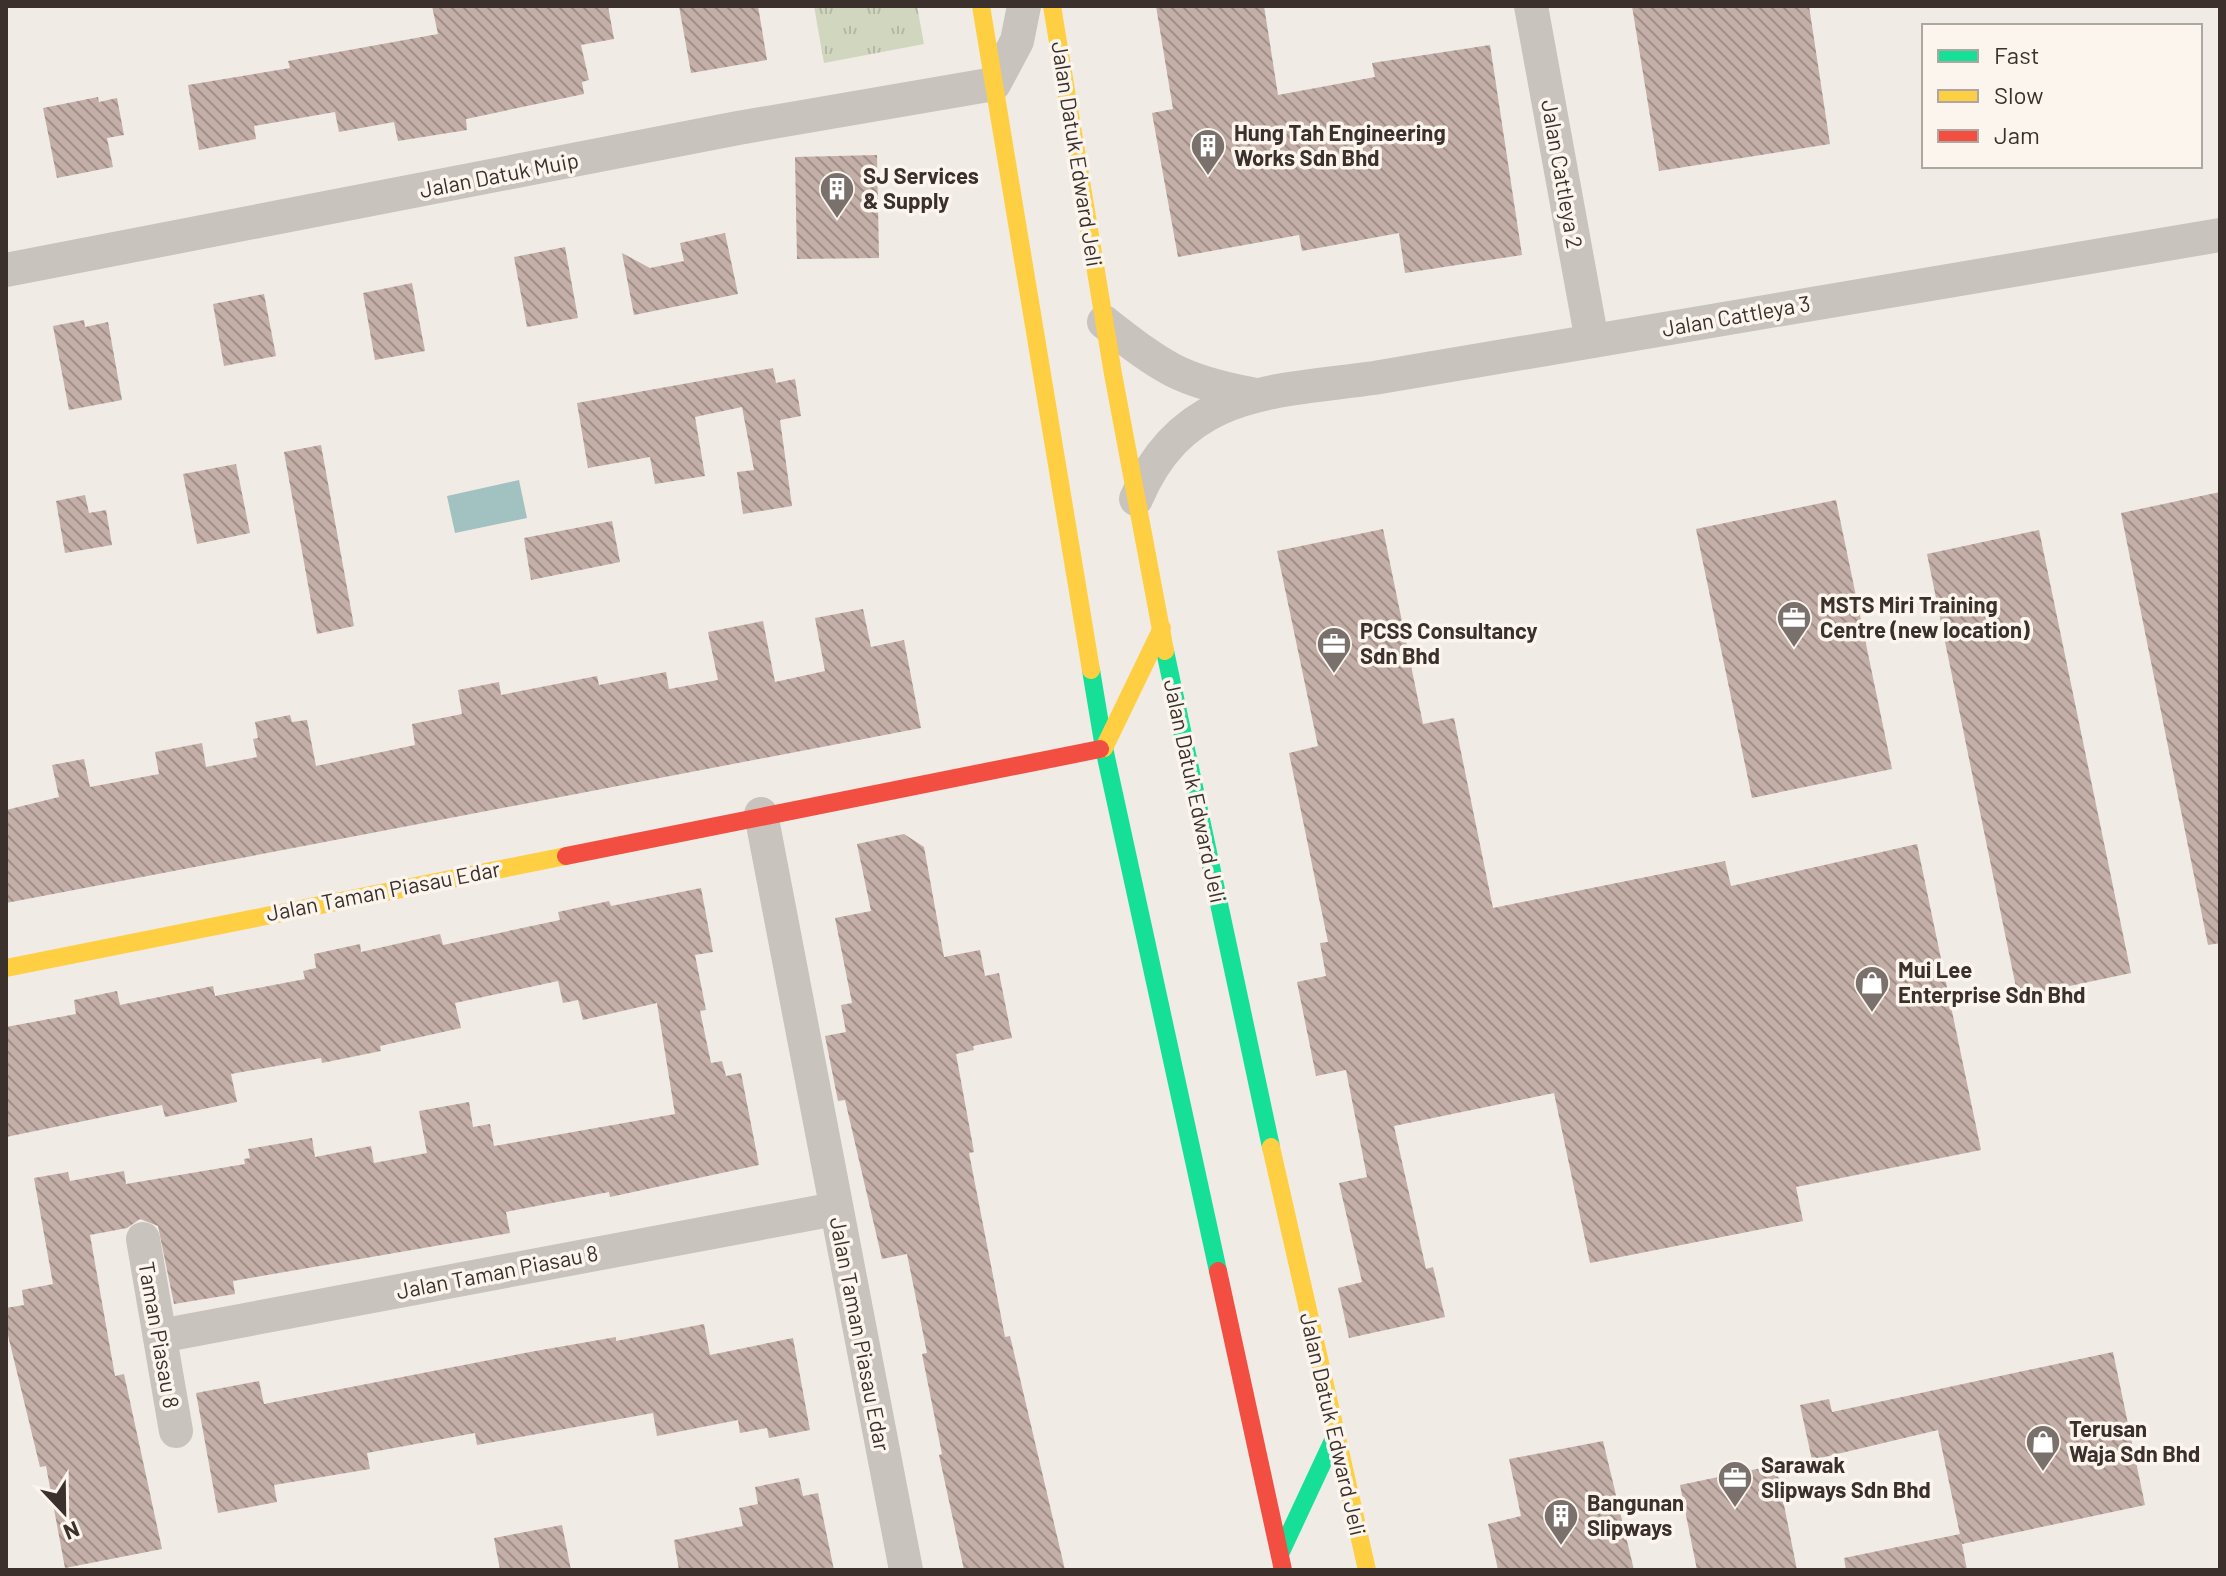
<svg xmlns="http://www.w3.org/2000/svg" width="2226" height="1576" font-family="Barlow,sans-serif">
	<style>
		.park { fill: url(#park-tufts) }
		.water { fill: #a1c2c1 }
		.building { fill: url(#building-back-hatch) }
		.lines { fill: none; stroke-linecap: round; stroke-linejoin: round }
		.street { stroke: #c9c3be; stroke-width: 34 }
		.fast { stroke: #16e098; stroke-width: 18 }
		.slow { stroke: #ffcf43; stroke-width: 18 }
		.jam { stroke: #f24e42; stroke-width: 18 }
		.labels { text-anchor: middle; stroke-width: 7; stroke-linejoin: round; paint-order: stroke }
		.poi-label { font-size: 22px; font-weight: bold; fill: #3b302b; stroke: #fbf5ee; text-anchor: start }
		.street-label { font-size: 22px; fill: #3b302b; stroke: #fbf5ee }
	</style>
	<defs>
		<pattern id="park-tufts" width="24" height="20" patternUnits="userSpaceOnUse" patternTransform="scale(2)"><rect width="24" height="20" fill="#d1d6bf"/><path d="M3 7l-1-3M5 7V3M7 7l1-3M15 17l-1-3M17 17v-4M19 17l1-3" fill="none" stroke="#b4b8a4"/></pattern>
		<pattern id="building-back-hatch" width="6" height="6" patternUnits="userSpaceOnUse" patternTransform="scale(2)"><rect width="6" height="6" fill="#c3afa7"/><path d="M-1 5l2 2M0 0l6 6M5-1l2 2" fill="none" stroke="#a08f88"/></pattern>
	</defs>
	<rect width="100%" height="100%" fill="#f0ebe5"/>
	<!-- park -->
	<path class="park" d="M814 6H917L924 44 824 63Z"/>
	<!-- water -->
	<path class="water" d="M519 480 527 518 455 533 447 496Z"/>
	<!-- building -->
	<g class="building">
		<path d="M432 6H608L614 39 581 45 589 80 582 82 584 94 466 119 467 130 398 141 394 122 339 132 335 112 254 126 256 139 199 150 188 85 290 68 288 61 438 34Z"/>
		<path d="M679 6H758L767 60 691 73Z"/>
		<path d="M1156 6H1264L1278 95 1375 77 1372 63 1490 45 1522 255 1405 273 1399 233 1302 251 1299 235 1178 257 1152 113 1173 109Z"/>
		<path d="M1632 6H1809L1830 144 1659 171Z"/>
		<path d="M98 97 99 102 117 98 124 135 107 138 113 167 57 178 43 108Z"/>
		<path d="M877 155 879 258 797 259 795 157Z"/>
		<path d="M725 233 738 294 634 315 622 253 650 268 684 261 680 243Z"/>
		<path d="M565 247 578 318 527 327 514 257Z"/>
		<path d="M412 283 425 351 375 360 363 293Z"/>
		<path d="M264 294 276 356 224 366 213 304Z"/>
		<path d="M84 320 85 327 108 322 122 400 69 410 53 326Z"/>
		<path d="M773 368 776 383 795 379 801 416 780 420 792 506 743 514 737 472 754 470 742 407 695 417 705 476 655 484 650 457 588 468 577 403Z"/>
		<path d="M321 445 354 626 317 634 284 452Z"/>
		<path d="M236 464 250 533 197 544 183 474Z"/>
		<path d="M2220 492V943L2208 945 2121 513Z"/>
		<path d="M85 495 89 513 106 510 112 545 65 553 56 501Z"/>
		<path d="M1836 500 1892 769 1752 798 1696 529Z"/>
		<path d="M612 521 620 562 531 580 524 538Z"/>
		<path d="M1383 529 1423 724 1454 718 1493 908 1725 861 1731 886 1917 844 1981 1150 1796 1187 1803 1221 1590 1263 1554 1093 1394 1126 1426 1269 1433 1267 1445 1317 1349 1338 1338 1288 1362 1282 1339 1183 1367 1177 1346 1070 1316 1076 1297 982 1326 976 1320 943 1328 942 1289 753 1318 746 1277 551Z"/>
		<path d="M2039 530 2131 973 2018 997 1927 554Z"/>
		<path d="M863 609 871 647 904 640 921 728 6 903V810L59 797 52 765 84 759 90 787 159 774 155 752 202 743 206 767 257 757 253 739 258 738 255 722 290 715 292 722 307 720 316 766 415 745 412 724 462 714 458 690 499 682 501 695 597 676 599 685 666 672 669 689 718 680 708 632 763 621 775 682 825 671 815 618Z"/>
		<path d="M904 834 924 847 944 957 980 950 985 976 999 973 1012 1038 973 1046 974 1050 956 1054 974 1152 969 1153 1005 1337 1010 1336 1065 1570H964L939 1455 942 1454 922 1354 927 1353 907 1254 882 1259 845 1100 838 1101 825 1036 846 1032 841 1005 852 1003 835 918 871 911 857 844Z"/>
		<path d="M701 888 713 952 695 955 706 1010 700 1011 711 1063 722 1061 726 1076 741 1073 759 1165 610 1197 609 1192 506 1212 510 1233 233 1281 235 1294 174 1304 158 1226 140 1219 127 1228 90 1235 115 1376 124 1374 162 1549 65 1568 46 1466 40 1467 6 1327V1308L24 1305 22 1290 53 1284 34 1178 68 1172 70 1181 124 1171 126 1184 245 1164 244 1159 250 1158 248 1149 312 1138 315 1157 371 1146 374 1163 427 1153 419 1111 469 1102 473 1127 490 1124 494 1146 675 1114 657 1003 583 1020 578 1000 563 1003 558 981 455 1003 461 1028 380 1046 381 1051 322 1063 321 1058 231 1074 237 1102 165 1117 162 1105 6 1137V1027L76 1014 74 1000 117 991 120 1005 213 986 215 996 305 979 303 971 316 968 314 954 360 944 361 952 440 934 443 945 560 920 558 912 609 901 611 906Z"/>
		<path d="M704 1324 710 1355 793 1338 810 1430 769 1438 767 1428 740 1433 738 1420 657 1436 653 1413 477 1445 475 1433 367 1453 370 1469 274 1485 277 1502 218 1513 196 1393 259 1381 264 1404 530 1352 616 1337V1341Z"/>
		<path d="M2113 1352 2145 1505 1962 1544 1938 1430 1812 1460 1800 1405 1829 1399 1832 1412Z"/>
		<path d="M1603 1441 1634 1570H1498L1488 1524 1521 1516 1509 1459Z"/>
		<path d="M1776 1465 1797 1570H1697L1680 1485Z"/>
		<path d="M799 1478 803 1496 818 1493 834 1570H679L674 1540 743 1526 739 1508 758 1504 755 1487Z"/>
		<path d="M562 1525 571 1570H500L494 1538Z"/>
		<path d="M1960 1534 1967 1570H1846L1844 1558Z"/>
	</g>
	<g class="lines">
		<!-- street -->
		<g class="street">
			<path d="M1531 6 1592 341"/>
			<path d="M6 270 738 128 994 84 1017 41 1024 6"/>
			<path d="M1104 322C1162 367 1178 380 1251 394"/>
			<path d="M1136 499C1183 389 1270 392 1374 378L2220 235"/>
			<path d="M761 814 906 1570"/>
			<path d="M143 1239 176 1431"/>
			<path d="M160 1336 835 1209"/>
		</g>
		<!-- fast -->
		<g class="fast">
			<path d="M1165 651 1271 1147"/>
			<path d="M1091 670 1104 748 1218 1271"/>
			<path d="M1280 1554 1336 1434"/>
		</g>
		<!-- slow -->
		<g class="slow">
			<path d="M981 6 1091 670"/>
			<path d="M1052 6 1113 374 1165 651"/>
			<path d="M1100 749 1104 748 1162 628"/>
			<path d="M6 968 566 856"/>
			<path d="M1271 1147 1367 1570"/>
		</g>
		<!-- jam -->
		<g class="jam">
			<path d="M566 856 1100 749"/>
			<path d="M1218 1271 1283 1570"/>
		</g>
	</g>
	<!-- icons -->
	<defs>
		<symbol id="building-pin" viewBox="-11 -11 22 30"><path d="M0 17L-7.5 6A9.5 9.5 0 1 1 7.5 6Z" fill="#7a716c" stroke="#fbf5ee"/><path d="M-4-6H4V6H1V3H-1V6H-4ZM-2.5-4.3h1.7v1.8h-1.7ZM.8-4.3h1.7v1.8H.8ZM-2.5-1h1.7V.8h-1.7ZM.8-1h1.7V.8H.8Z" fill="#fff"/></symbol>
		<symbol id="office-pin" viewBox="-11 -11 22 30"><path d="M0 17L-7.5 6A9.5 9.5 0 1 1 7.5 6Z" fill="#7a716c" stroke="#fbf5ee"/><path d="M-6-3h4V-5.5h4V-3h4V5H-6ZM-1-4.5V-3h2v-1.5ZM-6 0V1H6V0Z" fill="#fff"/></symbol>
		<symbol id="shop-pin" viewBox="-11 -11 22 30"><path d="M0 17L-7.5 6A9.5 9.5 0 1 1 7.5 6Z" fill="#7a716c" stroke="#fbf5ee"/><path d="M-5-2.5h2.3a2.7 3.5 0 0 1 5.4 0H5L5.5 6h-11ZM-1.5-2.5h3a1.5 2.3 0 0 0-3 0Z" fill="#fff"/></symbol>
	</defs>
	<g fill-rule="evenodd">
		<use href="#building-pin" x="1188" y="126" width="40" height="54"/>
		<use href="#building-pin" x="817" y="169" width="40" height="54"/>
		<use href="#office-pin" x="1774" y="598" width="40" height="54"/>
		<use href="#office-pin" x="1314" y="624" width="40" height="54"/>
		<use href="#shop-pin" x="1852" y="963" width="40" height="54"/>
		<use href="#shop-pin" x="2023" y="1422" width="40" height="54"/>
		<use href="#office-pin" x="1715" y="1458" width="40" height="54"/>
		<use href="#building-pin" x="1541" y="1496" width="40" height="54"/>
	</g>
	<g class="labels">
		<!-- poi labels -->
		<g class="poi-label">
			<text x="1234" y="141">Hung Tah Engineering<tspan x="1234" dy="25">Works Sdn Bhd</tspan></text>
			<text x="863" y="184">SJ Services<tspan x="863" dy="25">&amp; Supply</tspan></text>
			<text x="1820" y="613">MSTS Miri Training<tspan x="1820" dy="25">Centre (new location)</tspan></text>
			<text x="1360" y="639">PCSS Consultancy<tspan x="1360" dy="25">Sdn Bhd</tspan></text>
			<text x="1898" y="978">Mui Lee<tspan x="1898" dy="25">Enterprise Sdn Bhd</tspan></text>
			<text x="2069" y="1437">Terusan<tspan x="2069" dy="25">Waja Sdn Bhd</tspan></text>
			<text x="1761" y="1473">Sarawak<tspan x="1761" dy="25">Slipways Sdn Bhd</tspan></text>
			<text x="1587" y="1511">Bangunan<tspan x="1587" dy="25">Slipways</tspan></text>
		</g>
		<!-- street labels -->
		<g class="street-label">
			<text transform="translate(1077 154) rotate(81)" y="8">Jalan Datuk Edward Jeli</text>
			<text transform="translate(1562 174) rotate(80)" y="8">Jalan Cattleya 2</text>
			<text transform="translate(499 175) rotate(-11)" y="8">Jalan Datuk Muip</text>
			<text transform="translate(1736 316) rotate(-10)" y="8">Jalan Cattleya 3</text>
			<text transform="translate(1195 791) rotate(78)" y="8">Jalan Datuk Edward Jeli</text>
			<text transform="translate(383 891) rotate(-11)" y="8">Jalan Taman Piasau Edar</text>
			<text transform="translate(497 1272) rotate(-11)" y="8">Jalan Taman Piasau 8</text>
			<text transform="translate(860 1334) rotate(79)" y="8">Jalan Taman Piasau Edar</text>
			<text transform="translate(159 1335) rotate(80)" y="8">Taman Piasau 8</text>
			<text transform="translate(1333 1424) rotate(77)" y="8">Jalan Datuk Edward Jeli</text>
		</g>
	</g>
	<!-- border -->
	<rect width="2226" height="1576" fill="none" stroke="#3b302b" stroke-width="16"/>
	<!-- legend -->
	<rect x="1922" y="24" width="280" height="144" fill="#fbf5ee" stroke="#aea6a0" stroke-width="2"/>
	<rect x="1938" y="50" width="40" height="12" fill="#16e098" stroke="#aea6a0" stroke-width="2"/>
	<text x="1994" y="64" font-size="24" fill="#3b302b">Fast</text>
	<rect x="1938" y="90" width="40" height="12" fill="#ffcf43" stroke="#aea6a0" stroke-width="2"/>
	<text x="1994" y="104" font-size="24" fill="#3b302b">Slow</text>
	<rect x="1938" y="130" width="40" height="12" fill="#f24e42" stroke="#aea6a0" stroke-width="2"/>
	<text x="1994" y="144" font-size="24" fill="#3b302b">Jam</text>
	<!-- north arrow -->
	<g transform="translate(64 1512) rotate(158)" stroke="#fbf5ee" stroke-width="6" paint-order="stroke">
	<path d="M0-6L14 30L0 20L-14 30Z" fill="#3b302b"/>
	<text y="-12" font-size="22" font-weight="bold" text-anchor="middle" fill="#3b302b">N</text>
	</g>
</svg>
